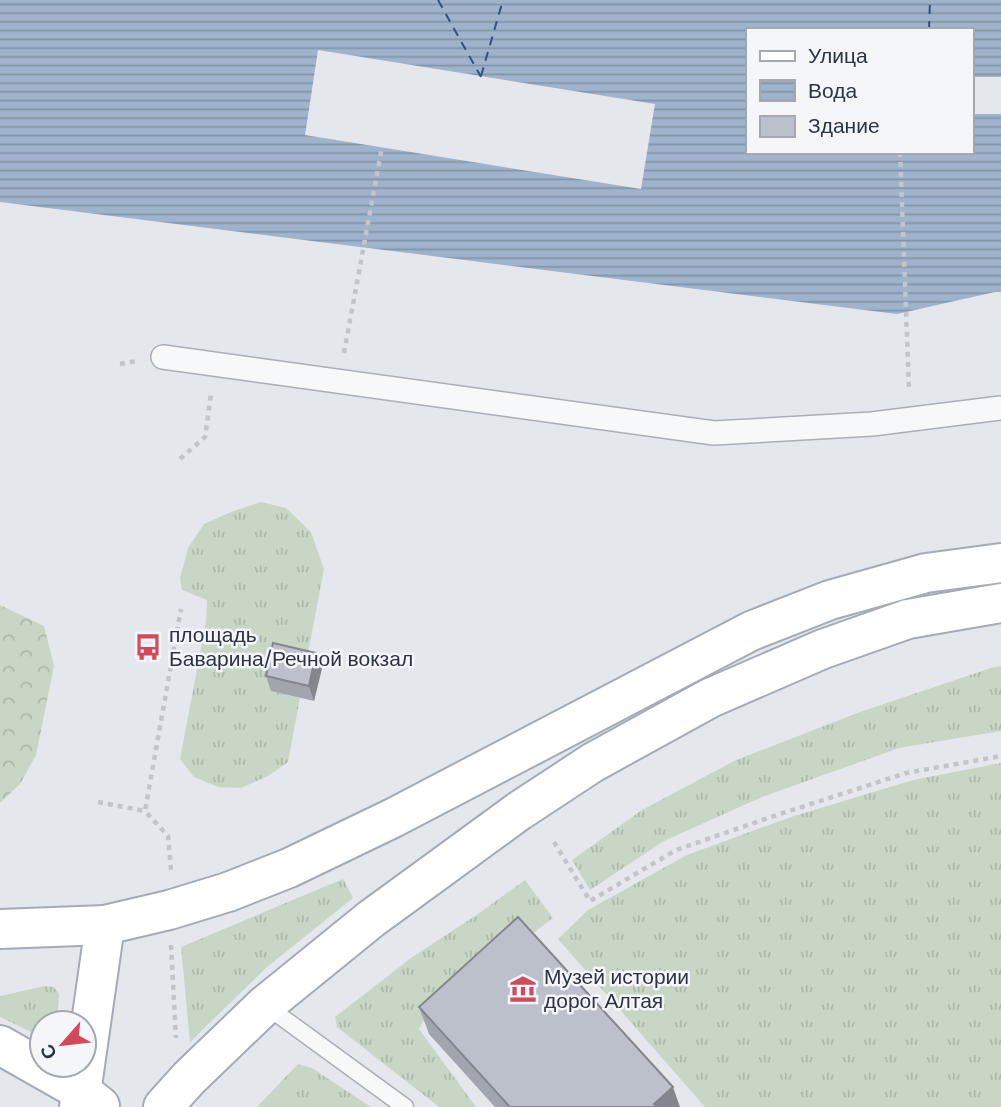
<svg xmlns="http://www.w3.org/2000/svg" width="1001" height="1107" font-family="'DM Sans',sans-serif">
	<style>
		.grass { fill: url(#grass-tufts) }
		.forest { fill: url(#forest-crowns) }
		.water { fill: url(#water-rules); fill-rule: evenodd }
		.pier { fill: #e4e7ec }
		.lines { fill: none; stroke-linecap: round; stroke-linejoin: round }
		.ferry { stroke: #34527a; stroke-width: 2; stroke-dasharray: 9 7; stroke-linecap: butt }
		.service-casing { stroke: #a9aeb7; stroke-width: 19 }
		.pedestrian-casing { stroke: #a9aeb7; stroke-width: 26 }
		.primary-casing { stroke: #a3abb8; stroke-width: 42 }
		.path { stroke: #c2c5cb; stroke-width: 4.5; stroke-dasharray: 5 5; stroke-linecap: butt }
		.service { stroke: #f7f8fa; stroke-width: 16 }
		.pedestrian { stroke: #f7f8fa; stroke-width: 23 }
		.primary { stroke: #fff; stroke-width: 38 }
		.wall { fill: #a1a5ae }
		.shaded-wall { fill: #83868d }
		.building { fill: #bbc0ca; stroke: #83868d; stroke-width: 2 }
		.labels { text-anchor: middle; stroke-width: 5; stroke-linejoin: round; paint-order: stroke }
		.poi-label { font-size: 21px; fill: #2b3445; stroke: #f4f6f9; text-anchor: start }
	</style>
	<defs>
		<pattern id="grass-tufts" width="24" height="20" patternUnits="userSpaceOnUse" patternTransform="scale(1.75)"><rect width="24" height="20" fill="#c9d6c5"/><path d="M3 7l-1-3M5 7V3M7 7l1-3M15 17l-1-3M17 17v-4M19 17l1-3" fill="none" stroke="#adb8ab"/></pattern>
		<pattern id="forest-crowns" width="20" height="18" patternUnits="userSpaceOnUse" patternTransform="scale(1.75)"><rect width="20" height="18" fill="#c9d6c5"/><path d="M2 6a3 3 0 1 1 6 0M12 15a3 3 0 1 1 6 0" fill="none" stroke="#adb8ab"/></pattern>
		<pattern id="water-rules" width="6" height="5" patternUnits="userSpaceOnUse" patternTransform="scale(1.75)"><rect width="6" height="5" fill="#9fb4cc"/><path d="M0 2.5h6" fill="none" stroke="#8293a7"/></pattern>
	</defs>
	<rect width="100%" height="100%" fill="#e4e7ec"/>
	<!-- grass -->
	<g class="grass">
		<path d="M261 502 286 508 311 532 324 569 306 664 272 691 300 698 288 762 268 776 241 788 218 787 194 777 180 759 206 622 207 600 182 590 180 578 188 548 204 524 231 512Z"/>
		<path d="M1001 666V731L899 748 762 797 664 841 590 890 572 860 642 810 736 760 860 712 991 668Z"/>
		<path d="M1001 763V1107H705L558 939 588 910 687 855 791 817 913 780Z"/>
		<path d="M343 879 353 898 267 967 190 1042 181 947Z"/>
		<path d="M525 880 553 918 427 1014 419 1029 476 1107H439L337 1027 335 1017 411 958 478 914Z"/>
		<path d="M45 986 54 987 59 994 57 1023H42V1037L0 1017V996Z"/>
		<path d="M298 1064 312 1068 371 1107H257Z"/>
	</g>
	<!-- forest -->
	<path class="forest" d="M0 605 44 626 54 666 36 755 20 784 0 803Z"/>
	<!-- water -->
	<path class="water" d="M0 0H1001V292H995L897 314 0 202ZM747 30H971V152H747Z"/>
	<!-- pier -->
	<g class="pier">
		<path d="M318 50 655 104 641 189 305 135Z"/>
		<rect x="971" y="77" width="30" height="37"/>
	</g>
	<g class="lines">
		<!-- ferry -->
		<g class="ferry">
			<path d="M438 0 481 77"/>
			<path d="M929 30 930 0"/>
			<path d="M481 76 503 0"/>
		</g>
		<defs>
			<path id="service" d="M265 1005 405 1107"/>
			<path id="pedestrian" d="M163 357 714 433 872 424 1001 408"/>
			<g id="primary">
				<path d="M0 929 105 925 169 910 228 892 289 868 393 818 751 631 830 600 926 573 1001 563"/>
				<path d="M0 1045 81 1091 100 1106"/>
				<path d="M79 1107 105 925"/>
				<path d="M163 1107 189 1078 265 1005 371 919 519 811 592 763 710 698 823 649 908 619 1001 603"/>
			</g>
		</defs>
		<!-- service casing -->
		<use href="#service" class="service-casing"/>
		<!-- pedestrian casing -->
		<use href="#pedestrian" class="pedestrian-casing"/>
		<!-- primary casing -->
		<use href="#primary" class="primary-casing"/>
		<!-- path -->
		<g class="path">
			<path d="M900 152 909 389"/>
			<path d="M344 353 382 147"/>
			<path d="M120 364 137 361"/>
			<path d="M180 459 205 437 211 394"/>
			<path d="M98 802 145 811"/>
			<path d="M554 842 590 901 676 850 777 815 906 773 1001 756"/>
			<path d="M171 870 168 836 145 811 181 609"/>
			<path d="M171 945 176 1038"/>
		</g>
		<!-- service -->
		<use href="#service" class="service"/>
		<!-- pedestrian -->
		<use href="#pedestrian" class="pedestrian"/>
		<!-- primary -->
		<use href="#primary" class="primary"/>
	</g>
	<!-- wall -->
	<g class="wall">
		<path d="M316 653 322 668 314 701 271 691 266 676Z"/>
		<path d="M419 1007 680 1107H495L429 1034Z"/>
	</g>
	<!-- shaded-wall -->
	<g class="shaded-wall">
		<path d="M316 653 322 668 314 701 309 686Z"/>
		<path d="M673 1087 680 1107H655L654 1104Z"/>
	</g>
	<!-- building -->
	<g class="building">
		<path d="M273 643 316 653 309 686 266 676Z"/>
		<path d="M518 917 673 1087 654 1104 657 1107H510L419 1007Z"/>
	</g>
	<!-- icons -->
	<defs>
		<symbol id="bus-bare" viewBox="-9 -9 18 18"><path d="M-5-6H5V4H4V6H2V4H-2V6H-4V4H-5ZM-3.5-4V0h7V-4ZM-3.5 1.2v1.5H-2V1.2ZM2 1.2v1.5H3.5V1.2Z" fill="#d1495b" stroke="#f4f6f9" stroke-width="2.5" paint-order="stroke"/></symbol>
		<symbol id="museum-bare" viewBox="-9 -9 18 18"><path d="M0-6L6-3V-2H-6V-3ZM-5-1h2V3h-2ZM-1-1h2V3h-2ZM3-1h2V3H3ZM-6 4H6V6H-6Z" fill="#d1495b" stroke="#f4f6f9" stroke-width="2.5" paint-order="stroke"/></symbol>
	</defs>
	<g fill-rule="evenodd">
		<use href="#bus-bare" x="129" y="628" width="38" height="38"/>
		<use href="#museum-bare" x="504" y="970" width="38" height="38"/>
	</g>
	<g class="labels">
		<!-- poi labels -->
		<g class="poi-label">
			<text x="169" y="642">площадь<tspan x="169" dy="24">Баварина/Речной вокзал</tspan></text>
			<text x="544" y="984">Музей истории<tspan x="544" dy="24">дорог Алтая</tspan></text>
		</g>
	</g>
	<!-- legend -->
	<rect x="746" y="28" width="228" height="126" fill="#f4f6f9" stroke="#a4a8b1" stroke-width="2"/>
	<rect x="760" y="51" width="35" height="10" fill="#ffffff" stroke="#a4a8b1" stroke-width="2"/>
	<text x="808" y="63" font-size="21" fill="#2b3445">Улица</text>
	<rect x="760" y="80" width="35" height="21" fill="url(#water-rules)" stroke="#a4a8b1" stroke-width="2"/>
	<text x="808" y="98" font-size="21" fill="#2b3445">Вода</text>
	<rect x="760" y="116" width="35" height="21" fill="#bbc0ca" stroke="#a4a8b1" stroke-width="2"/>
	<text x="808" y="133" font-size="21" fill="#2b3445">Здание</text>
	<!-- north arrow -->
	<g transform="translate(63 1044) rotate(242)"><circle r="33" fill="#f4f6f9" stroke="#a4a8b1" stroke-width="2"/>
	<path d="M0-5L12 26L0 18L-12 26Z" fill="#d1495b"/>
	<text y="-10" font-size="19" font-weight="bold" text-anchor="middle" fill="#2b3445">С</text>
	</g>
</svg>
